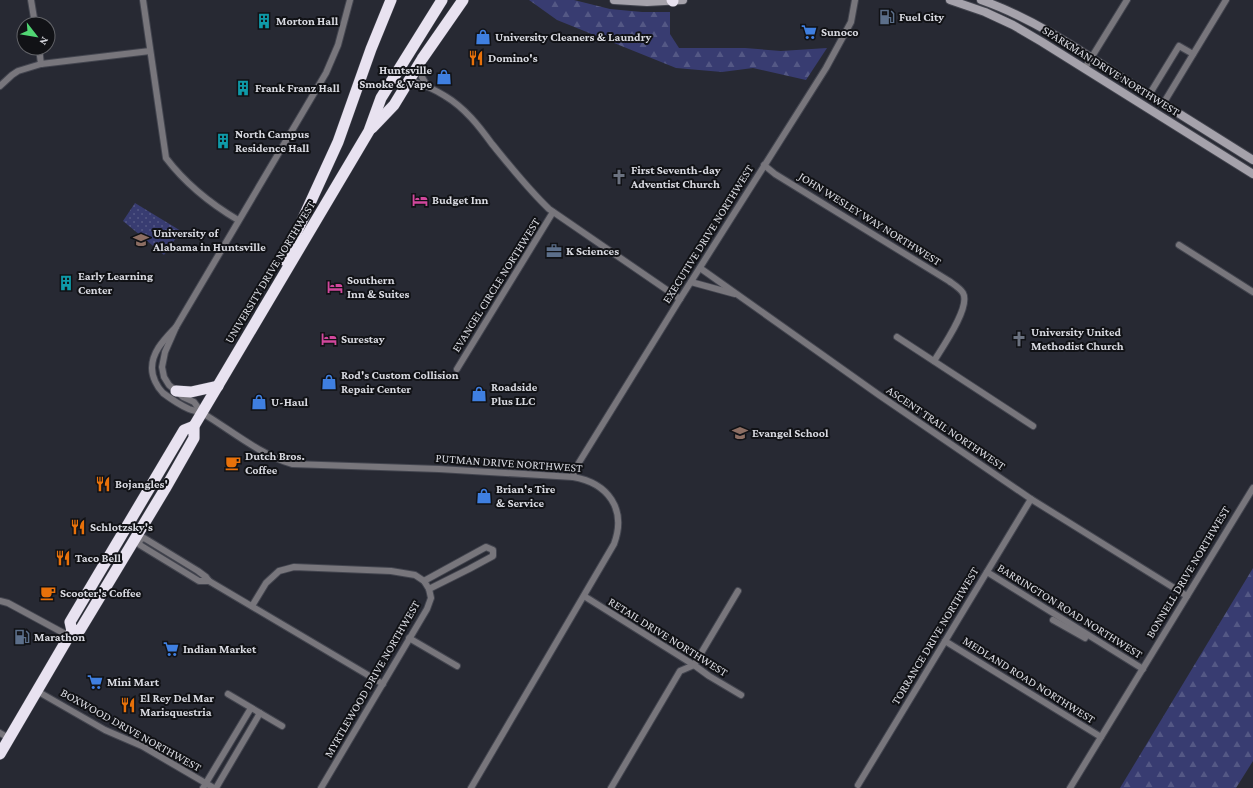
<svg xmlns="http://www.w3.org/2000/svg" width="1253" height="788" font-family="'Crimson Pro',serif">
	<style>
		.forest { fill: url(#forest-firs) }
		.park { fill: url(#park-dots) }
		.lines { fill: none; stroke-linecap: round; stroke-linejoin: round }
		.street-casing { stroke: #43454f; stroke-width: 8 }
		.secondary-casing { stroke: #43454f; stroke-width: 10 }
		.highway-casing { stroke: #43454f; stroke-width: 12 }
		.street { stroke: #78767c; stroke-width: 6 }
		.secondary { stroke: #a5a2ab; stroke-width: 8 }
		.highway { stroke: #e8e2f0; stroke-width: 11 }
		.labels { text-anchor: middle; stroke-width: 4; stroke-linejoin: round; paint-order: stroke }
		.poi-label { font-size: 12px; font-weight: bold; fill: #d9dae1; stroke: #111216; text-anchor: start }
		.street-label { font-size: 12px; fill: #d9dae1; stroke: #111216 }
	</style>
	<defs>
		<pattern id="forest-firs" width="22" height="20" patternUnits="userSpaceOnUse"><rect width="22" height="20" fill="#383c71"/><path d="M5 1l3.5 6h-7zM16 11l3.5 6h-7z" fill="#545885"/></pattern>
		<pattern id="park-dots" width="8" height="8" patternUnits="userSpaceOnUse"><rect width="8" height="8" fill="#383c71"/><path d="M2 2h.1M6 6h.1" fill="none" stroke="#545885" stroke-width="1.8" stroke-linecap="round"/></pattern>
	</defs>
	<rect width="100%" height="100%" fill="#272933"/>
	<!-- forest -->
	<g class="forest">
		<path d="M529 0H574L610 9 642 12H670V34L679 48H745L781 51 827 48 806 80 753 68 722 72 676 68 557 20Z"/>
		<path d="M1253 568V761L1236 788H1120Z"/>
	</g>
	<!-- park -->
	<path class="park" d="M135 203 181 231 164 255 123 221Z"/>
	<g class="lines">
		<defs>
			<g id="street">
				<path d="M31 0 35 24"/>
				<path d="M143 0 166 158C185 183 211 204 238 220"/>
				<path d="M39 48 41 64"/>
				<path d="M421 63 422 77 427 86"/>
				<path d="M1085 68 1127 0"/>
				<path d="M409 80C422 84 434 89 445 96 465 108 479 126 492 144 510 166 528 189 549 209L680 299"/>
				<path d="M0 86 12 75 18 71 41 64 150 51"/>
				<path d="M1149 95 1179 46 1193 54"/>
				<path d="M1163 104 1226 0"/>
				<path d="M764 165 775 174 949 281C953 284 960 288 963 293 971 307 942 348 934 361"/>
				<path d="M1179 245 1253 292"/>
				<path d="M700 268 879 395 1031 499 1187 596"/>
				<path d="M691 282 735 294"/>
				<path d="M176 327C165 339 152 351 152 368 152 377 157 387 163 393 171 399 180 405 189 409 194 411 199 411 204 414 232 431 259 454 292 464L439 469 573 477C608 483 627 509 614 544L471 788"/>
				<path d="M897 337 1033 426"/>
				<path d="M457 369 553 212"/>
				<path d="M202 413 194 402 183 397 169 385 164 377 162 367 165 352 176 327 326 73 338 45 350 0"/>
				<path d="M573 477 575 469 680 299 826 68 851 22 855 0"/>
				<path d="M136 538 139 540 140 545 199 581H209"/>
				<path d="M139 540 144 538 198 571 206 577 209 581 383 684"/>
				<path d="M987 572 1143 669"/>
				<path d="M424 581 486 547 493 550V556L469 569 429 589"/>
				<path d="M584 596 694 665 709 676 741 695"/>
				<path d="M0 601 8 603 69 636"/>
				<path d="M252 606 266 583 279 571 294 567 391 571 415 575 424 581 429 589 431 598 427 609 321 788"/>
				<path d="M1053 620 1085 638"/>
				<path d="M409 638 457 666"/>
				<path d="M945 641 1101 737"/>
				<path d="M37 691 105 730 142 746 214 788"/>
				<path d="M228 694 282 726"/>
				<path d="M0 733 9 738"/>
				<path d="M858 785 1031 499"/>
				<path d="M203 788 251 708"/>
				<path d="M216 788 260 713"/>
				<path d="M611 788 680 671 694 665 738 591"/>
				<path d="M1070 788 1253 488"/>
			</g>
			<g id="secondary">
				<path d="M614 0 647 2 683 0"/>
				<path d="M950 0 985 12 1013 25 1042 42 1253 174"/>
				<path d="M981 0C1033 18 1081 51 1127 81 1169 107 1211 134 1253 160"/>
			</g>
			<g id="highway">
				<path d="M672 0 673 1"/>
				<path d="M372 128 394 105 422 59 463 0"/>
				<path d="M284 260 338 142 371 49 391 0"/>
				<path d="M176 391 191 392 218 386"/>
				<path d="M72 631 80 630 165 489 194 438V426L369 131 381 98 442 0"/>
				<path d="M0 754 72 631 70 622 184 430 194 426"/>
			</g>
		</defs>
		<!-- street casing -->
		<use href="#street" class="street-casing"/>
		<!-- secondary casing -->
		<use href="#secondary" class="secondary-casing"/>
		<!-- highway casing -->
		<use href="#highway" class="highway-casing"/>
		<!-- street -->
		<use href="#street" class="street"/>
		<!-- secondary -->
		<use href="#secondary" class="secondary"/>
		<!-- highway -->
		<use href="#highway" class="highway"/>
	</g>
	<!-- icons -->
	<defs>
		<symbol id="fuel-bare" viewBox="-9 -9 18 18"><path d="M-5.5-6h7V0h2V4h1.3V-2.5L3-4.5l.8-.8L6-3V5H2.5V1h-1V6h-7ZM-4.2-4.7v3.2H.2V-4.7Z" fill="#5c6f8a" stroke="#111216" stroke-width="2.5" paint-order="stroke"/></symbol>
		<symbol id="building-bare" viewBox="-9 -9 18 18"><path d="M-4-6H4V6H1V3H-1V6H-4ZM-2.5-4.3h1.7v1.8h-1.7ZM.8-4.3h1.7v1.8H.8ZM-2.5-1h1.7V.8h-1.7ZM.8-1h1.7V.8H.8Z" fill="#0f9aa8" stroke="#111216" stroke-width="2.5" paint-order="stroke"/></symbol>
		<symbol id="supermarket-bare" viewBox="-9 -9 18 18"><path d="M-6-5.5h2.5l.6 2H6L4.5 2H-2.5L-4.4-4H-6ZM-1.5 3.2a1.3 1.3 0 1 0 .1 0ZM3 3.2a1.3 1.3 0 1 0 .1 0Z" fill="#3f7fe0" stroke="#111216" stroke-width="2.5" paint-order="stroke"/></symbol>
		<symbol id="shop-bare" viewBox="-9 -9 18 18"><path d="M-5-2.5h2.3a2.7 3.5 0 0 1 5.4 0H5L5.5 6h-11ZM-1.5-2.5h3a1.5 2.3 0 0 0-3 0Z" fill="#3f7fe0" stroke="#111216" stroke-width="2.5" paint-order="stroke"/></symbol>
		<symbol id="restaurant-bare" viewBox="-9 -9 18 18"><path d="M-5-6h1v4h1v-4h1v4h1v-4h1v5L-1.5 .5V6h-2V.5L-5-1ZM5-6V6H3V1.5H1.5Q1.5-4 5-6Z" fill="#e8710a" stroke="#111216" stroke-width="2.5" paint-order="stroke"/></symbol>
		<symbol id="church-bare" viewBox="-9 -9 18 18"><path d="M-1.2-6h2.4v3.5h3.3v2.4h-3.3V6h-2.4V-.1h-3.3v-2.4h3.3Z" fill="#6b7280" stroke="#111216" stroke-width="2.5" paint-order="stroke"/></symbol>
		<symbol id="hotel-bare" viewBox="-9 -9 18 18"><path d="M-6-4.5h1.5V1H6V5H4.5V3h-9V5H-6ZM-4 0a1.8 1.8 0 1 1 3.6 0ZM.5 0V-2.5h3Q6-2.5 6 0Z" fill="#d1479c" stroke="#111216" stroke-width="2.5" paint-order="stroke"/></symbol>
		<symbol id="university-bare" viewBox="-9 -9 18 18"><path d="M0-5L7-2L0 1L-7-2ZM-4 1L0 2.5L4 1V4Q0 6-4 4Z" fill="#8d6e63" stroke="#111216" stroke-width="2.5" paint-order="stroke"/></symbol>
		<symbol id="office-bare" viewBox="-9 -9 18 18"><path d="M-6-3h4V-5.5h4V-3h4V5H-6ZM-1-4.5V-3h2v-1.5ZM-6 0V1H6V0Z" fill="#5c6f8a" stroke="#111216" stroke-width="2.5" paint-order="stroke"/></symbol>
		<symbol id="school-bare" viewBox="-9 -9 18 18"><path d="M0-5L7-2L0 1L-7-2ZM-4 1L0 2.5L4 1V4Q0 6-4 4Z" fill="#8d6e63" stroke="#111216" stroke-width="2.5" paint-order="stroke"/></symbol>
		<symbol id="cafe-bare" viewBox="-9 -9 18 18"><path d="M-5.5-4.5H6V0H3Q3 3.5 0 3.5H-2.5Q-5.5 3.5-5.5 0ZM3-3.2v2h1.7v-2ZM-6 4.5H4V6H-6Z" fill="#e8710a" stroke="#111216" stroke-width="2.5" paint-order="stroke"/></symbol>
	</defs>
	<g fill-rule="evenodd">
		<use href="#fuel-bare" x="876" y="6" width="22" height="22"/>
		<use href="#building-bare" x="253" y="10" width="22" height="22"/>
		<use href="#supermarket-bare" x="798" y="21" width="22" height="22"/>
		<use href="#shop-bare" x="472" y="26" width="22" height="22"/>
		<use href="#restaurant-bare" x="465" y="47" width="22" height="22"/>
		<use href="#shop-bare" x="433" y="66" width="22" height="22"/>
		<use href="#building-bare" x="232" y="77" width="22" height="22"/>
		<use href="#building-bare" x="212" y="130" width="22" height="22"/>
		<use href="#church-bare" x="608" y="166" width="22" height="22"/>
		<use href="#hotel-bare" x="409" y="189" width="22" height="22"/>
		<use href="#university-bare" x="130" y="229" width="22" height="22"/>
		<use href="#office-bare" x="543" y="240" width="22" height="22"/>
		<use href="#building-bare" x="55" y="272" width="22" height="22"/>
		<use href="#hotel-bare" x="324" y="276" width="22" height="22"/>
		<use href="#hotel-bare" x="318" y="328" width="22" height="22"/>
		<use href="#church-bare" x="1008" y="328" width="22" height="22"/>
		<use href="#shop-bare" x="318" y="371" width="22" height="22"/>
		<use href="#shop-bare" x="468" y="383" width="22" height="22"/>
		<use href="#shop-bare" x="248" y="391" width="22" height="22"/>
		<use href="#school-bare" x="729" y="422" width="22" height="22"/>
		<use href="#cafe-bare" x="222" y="452" width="22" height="22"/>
		<use href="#restaurant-bare" x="92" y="473" width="22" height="22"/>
		<use href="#shop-bare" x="473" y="485" width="22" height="22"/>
		<use href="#restaurant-bare" x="67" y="516" width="22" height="22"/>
		<use href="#restaurant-bare" x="52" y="547" width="22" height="22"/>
		<use href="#cafe-bare" x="37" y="582" width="22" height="22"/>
		<use href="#fuel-bare" x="11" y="626" width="22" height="22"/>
		<use href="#supermarket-bare" x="160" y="638" width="22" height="22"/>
		<use href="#supermarket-bare" x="84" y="671" width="22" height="22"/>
		<use href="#restaurant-bare" x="117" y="694" width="22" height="22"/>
	</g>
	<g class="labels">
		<!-- poi labels -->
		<g class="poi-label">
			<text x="899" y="21">Fuel City</text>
			<text x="276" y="25">Morton Hall</text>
			<text x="821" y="36">Sunoco</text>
			<text x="495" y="41">University Cleaners &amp; Laundry</text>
			<text x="488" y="62">Domino's</text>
			<text x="432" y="74" text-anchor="end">Huntsville<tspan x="432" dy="14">Smoke &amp; Vape</tspan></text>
			<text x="255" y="92">Frank Franz Hall</text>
			<text x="235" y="138">North Campus<tspan x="235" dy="14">Residence Hall</tspan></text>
			<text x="631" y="174">First Seventh-day<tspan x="631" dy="14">Adventist Church</tspan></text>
			<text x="432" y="204">Budget Inn</text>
			<text x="153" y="237">University of<tspan x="153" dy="14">Alabama in Huntsville</tspan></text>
			<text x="566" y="255">K Sciences</text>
			<text x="78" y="280">Early Learning<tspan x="78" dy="14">Center</tspan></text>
			<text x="347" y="284">Southern<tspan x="347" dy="14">Inn &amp; Suites</tspan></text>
			<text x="1031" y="336">University United<tspan x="1031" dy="14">Methodist Church</tspan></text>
			<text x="341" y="343">Surestay</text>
			<text x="341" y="379">Rod's Custom Collision<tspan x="341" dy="14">Repair Center</tspan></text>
			<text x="491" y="391">Roadside<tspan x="491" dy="14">Plus LLC</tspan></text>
			<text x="271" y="406">U-Haul</text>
			<text x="752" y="437">Evangel School</text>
			<text x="245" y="460">Dutch Bros.<tspan x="245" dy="14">Coffee</tspan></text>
			<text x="115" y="488">Bojangles'</text>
			<text x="496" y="493">Brian's Tire<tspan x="496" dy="14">&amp; Service</tspan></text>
			<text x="90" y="531">Schlotzsky's</text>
			<text x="75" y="562">Taco Bell</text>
			<text x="60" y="597">Scooter's Coffee</text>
			<text x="34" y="641">Marathon</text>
			<text x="183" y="653">Indian Market</text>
			<text x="107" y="686">Mini Mart</text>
			<text x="140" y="702">El Rey Del Mar<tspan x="140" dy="14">Marisquestria</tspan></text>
		</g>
		<!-- street labels -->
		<g class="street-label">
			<text transform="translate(1111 71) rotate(32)" y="4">SPARKMAN DRIVE NORTHWEST</text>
			<text transform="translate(870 219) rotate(32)" y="4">JOHN WESLEY WAY NORTHWEST</text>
			<text transform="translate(708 234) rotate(-58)" y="4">EXECUTIVE DRIVE NORTHWEST</text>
			<text transform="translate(270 272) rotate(-59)" y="4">UNIVERSITY DRIVE NORTHWEST</text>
			<text transform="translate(496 285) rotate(-58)" y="4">EVANGEL CIRCLE NORTHWEST</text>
			<text transform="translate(946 428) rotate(34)" y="4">ASCENT TRAIL NORTHWEST</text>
			<text transform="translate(509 463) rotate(4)" y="4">PUTMAN DRIVE NORTHWEST</text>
			<text transform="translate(1188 572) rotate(-59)" y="4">BONNELL DRIVE NORTHWEST</text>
			<text transform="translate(1070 611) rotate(32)" y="4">BARRINGTON ROAD NORTHWEST</text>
			<text transform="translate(935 636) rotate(-59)" y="4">TORRANCE DRIVE NORTHWEST</text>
			<text transform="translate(668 637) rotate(32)" y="4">RETAIL DRIVE NORTHWEST</text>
			<text transform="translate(372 679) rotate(-60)" y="4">MYRTLEWOOD DRIVE NORTHWEST</text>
			<text transform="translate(1029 680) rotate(32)" y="4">MEDLAND ROAD NORTHWEST</text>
			<text transform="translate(131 730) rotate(29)" y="4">BOXWOOD DRIVE NORTHWEST</text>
		</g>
	</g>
	<!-- north arrow -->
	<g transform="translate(36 36) rotate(121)"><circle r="19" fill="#111216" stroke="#616267"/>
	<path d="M0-3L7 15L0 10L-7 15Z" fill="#51d674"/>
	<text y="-6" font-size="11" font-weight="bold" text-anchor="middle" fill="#d9dae1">N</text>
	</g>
</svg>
